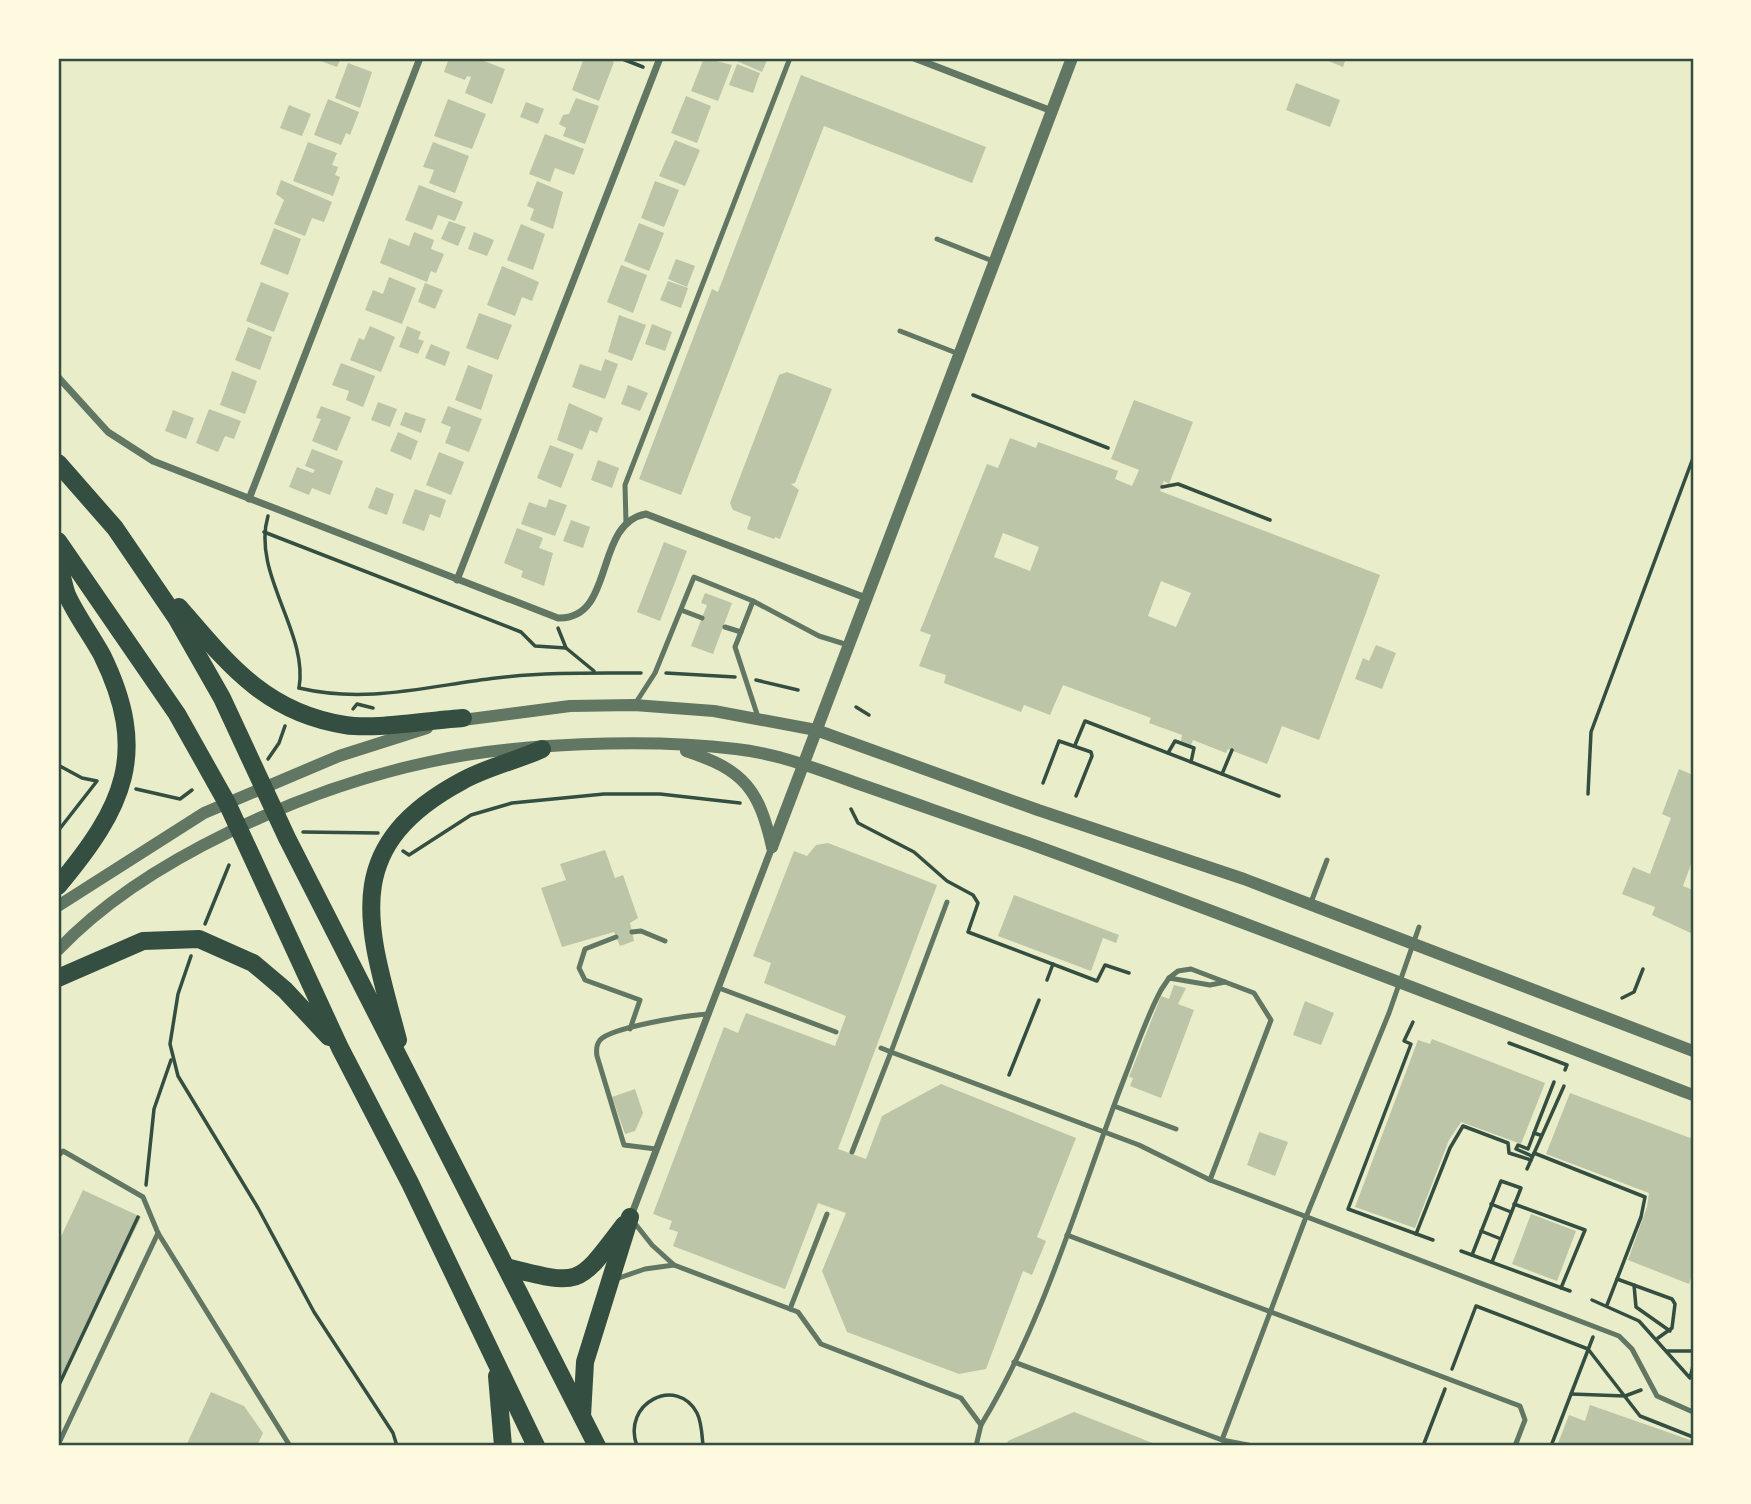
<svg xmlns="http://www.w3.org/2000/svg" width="1751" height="1504" font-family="'Space Grotesk',sans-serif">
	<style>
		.building { fill: #bcc5a7; fill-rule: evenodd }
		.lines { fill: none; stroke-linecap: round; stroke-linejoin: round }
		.path { stroke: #344e41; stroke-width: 3.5 }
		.service { stroke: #617663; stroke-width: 5 }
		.minor { stroke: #617663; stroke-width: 7 }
		.tertiary { stroke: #617663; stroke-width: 12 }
		.primary { stroke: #344e41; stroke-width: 18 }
		.neatline { fill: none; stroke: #344e41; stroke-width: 2.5 }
	</style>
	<rect width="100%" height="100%" fill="#e9edc9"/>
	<!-- building -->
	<g class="building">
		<path d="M319 58H341L337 67 318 60Z"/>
		<path d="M449 58H476L505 69 492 104 465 93 471 77 467 76 465 80 444 72Z"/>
		<path d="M584 58H604L614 62 599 101 572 90Z"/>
		<path d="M704 58 732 65 718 101 691 91Z"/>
		<path d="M730 58H768L762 72Z"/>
		<path d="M1321 58H1346L1343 67Z"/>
		<path d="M348 63 372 72 360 108 335 98Z"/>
		<path d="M737 64 760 73 753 93 729 85Z"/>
		<path d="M801 75 986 147 972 183 824 126 681 495 639 479 712 289 718 292Z"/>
		<path d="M1296 83 1340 100 1330 127 1286 110Z"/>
		<path d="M686 96 711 106 697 143 671 133Z"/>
		<path d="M576 98 599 106 585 144 563 136 566 128 559 124 563 115 569 114Z"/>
		<path d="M328 99 359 112 350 135 346 133 341 145 314 135Z"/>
		<path d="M448 99 486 114 472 149 434 136Z"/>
		<path d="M526 102 544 109 538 124 520 117Z"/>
		<path d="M289 105 311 114 302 136 280 128Z"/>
		<path d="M545 134 584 149 574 175 555 168 550 182 529 174Z"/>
		<path d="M675 140 700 150 685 186 659 176Z"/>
		<path d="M308 142 337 153 332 165 338 167 335 175 340 177 333 196 293 181Z"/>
		<path d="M433 142 469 156 455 193 429 183 434 170 423 167Z"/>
		<path d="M281 180 332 202 324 222 312 218 305 236 274 224 284 200 276 194Z"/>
		<path d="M537 181 563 192 553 229 530 220 534 209 527 206Z"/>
		<path d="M655 181 679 190 664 227 641 218Z"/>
		<path d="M419 185 463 202 455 221 438 215 432 230 405 220Z"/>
		<path d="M449 221 466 227 458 246 441 239Z"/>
		<path d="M639 223 664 233 649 271 624 261Z"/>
		<path d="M521 224 545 234 533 270 507 260Z"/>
		<path d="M274 228 301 239 288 275 260 264Z"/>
		<path d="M414 232 434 240 431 249 444 254 436 273 431 271 427 282 380 263 389 238 409 246Z"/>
		<path d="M474 232 494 240 487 256 468 249Z"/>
		<path d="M676 259 695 266 687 287 668 279Z"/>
		<path d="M621 265 647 275 633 313 607 302Z"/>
		<path d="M502 266 539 282 532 301 522 297 515 316 487 305Z"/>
		<path d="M389 277 416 288 402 324 365 310 373 290 383 294Z"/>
		<path d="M668 281 688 288 681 308 660 300Z"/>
		<path d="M261 282 289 293 274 332 246 321Z"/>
		<path d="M425 283 443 290 435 309 418 302Z"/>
		<path d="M479 313 512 325 498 360 466 348Z"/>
		<path d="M619 315 646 325 632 361 608 352Z"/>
		<path d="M652 324 672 332 665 351 645 344Z"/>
		<path d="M370 326 395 337 381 372 350 360 359 338 364 340Z"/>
		<path d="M407 326 421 332 418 339 424 341 418 354 399 347Z"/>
		<path d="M248 327 272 337 260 370 235 360Z"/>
		<path d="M431 344 450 352 445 366 425 358Z"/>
		<path d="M605 359 618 364 605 399 572 387 580 364 601 371Z"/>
		<path d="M341 363 375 376 363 407 346 400 349 391 332 385Z"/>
		<path d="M468 365 493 375 481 410 455 400Z"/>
		<path d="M232 371 257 381 245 414 220 405Z"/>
		<path d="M787 372 832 389 795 483 791 484 799 490 780 539 775 537 774 539 747 529 751 517 733 510 730 503 779 375Z"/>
		<path d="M628 385 648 393 640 411 621 404Z"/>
		<path d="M1134 400 1193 422 1169 484 1164 481 1160 491 1380 575 1319 740 1282 726 1267 764 1228 749 1226 753 1193 740 1191 745 1181 741 1182 735 1149 723 1151 718 1063 685 1050 715 1024 705 1021 712 944 683 946 675 919 666 931 635 920 631 987 464 998 468 1010 438 1036 448 1038 442 1118 471 1115 479 1132 486 1139 470 1111 459ZM1003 533 1039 547 1030 571 994 557ZM1161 581 1191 593 1176 627 1148 616Z"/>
		<path d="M378 402 397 409 390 427 371 420Z"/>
		<path d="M569 403 603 418 597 433 590 430 582 450 557 440Z"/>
		<path d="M321 406 351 417 337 451 312 441 321 419 316 418Z"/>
		<path d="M448 406 482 419 469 452 445 443 451 427 441 423Z"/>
		<path d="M209 409 241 421 234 439 225 436 218 452 196 443Z"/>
		<path d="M173 410 194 418 186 439 165 431Z"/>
		<path d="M405 412 426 419 421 433 400 425Z"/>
		<path d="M398 432 418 441 411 460 390 451Z"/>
		<path d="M550 445 574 454 561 488 537 478Z"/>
		<path d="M312 449 343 461 330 495 312 488 309 495 289 487 297 467 313 473 315 470 305 466Z"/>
		<path d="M439 452 464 462 451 495 426 485Z"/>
		<path d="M598 460 619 468 612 488 591 480Z"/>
		<path d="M376 487 394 494 387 515 368 508Z"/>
		<path d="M415 489 446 500 440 518 430 514 424 531 402 523Z"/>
		<path d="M549 499 567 505 555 536 521 524 529 502 546 508Z"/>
		<path d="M571 520 590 527 583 548 563 541Z"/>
		<path d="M517 528 543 538 539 548 553 553 544 586 521 577 523 571 504 563Z"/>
		<path d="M664 542 687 551 660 621 637 612Z"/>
		<path d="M705 593 732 603 713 654 691 646 707 605 701 603Z"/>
		<path d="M1376 645 1396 653 1382 689 1355 679 1363 658 1369 661Z"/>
		<path d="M1679 769 1693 775V859L1683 886 1693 890V934L1652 915 1655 907 1622 894 1633 867 1650 874 1671 818 1662 814Z"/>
		<path d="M828 843 937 885 838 1149 866 1159 882 1116 941 1084 1076 1138 1037 1237 1046 1241 1032 1275 1023 1271 986 1369 959 1374 847 1332 822 1271 846 1213 818 1203 785 1289 673 1246 678 1232 669 1229 672 1221 653 1214 724 1027 738 1033 746 1013 835 1046 846 1016 764 983 771 963 753 956 794 851 807 856 816 845Z"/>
		<path d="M605 850 615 878 623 875 638 918 630 923 634 941 620 946 614 932 562 947 541 888 566 880 560 864Z"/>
		<path d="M1014 895 1119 935 1116 943 1103 938 1091 971 998 936Z"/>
		<path d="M1174 985 1186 988 1178 1004 1194 1010 1161 1098 1130 1086 1133 1078 1129 1077 1161 996 1169 999Z"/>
		<path d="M1305 1001 1334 1013 1321 1045 1293 1035Z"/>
		<path d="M1432 1039 1545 1083 1521 1144 1461 1122 1449 1140 1415 1228 1355 1207 1418 1040 1430 1044Z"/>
		<path d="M635 1089 643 1113 635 1131 625 1134 612 1097Z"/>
		<path d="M1570 1093 1693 1139V1272L1689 1284 1628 1260 1647 1207 1649 1193 1546 1154Z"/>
		<path d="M1259 1132 1288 1142 1275 1176 1247 1165Z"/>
		<path d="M83 1190 141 1217 58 1389V1243Z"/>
		<path d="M1531 1214 1576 1231 1557 1281 1512 1264Z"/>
		<path d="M211 1392 244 1406 263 1433 257 1446H186Z"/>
		<path d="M1590 1405 1693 1441V1446H1557L1569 1415 1585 1421Z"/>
		<path d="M1074 1412 1150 1442 1162 1446H1006L1008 1441Z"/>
	</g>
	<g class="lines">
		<!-- path -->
		<g class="path">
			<path d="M620 58 643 67"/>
			<path d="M973 395 1108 448"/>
			<path d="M1162 487 1178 484 1270 520"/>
			<path d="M268 516C251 573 309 633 299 688"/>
			<path d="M264 532 521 632 535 646 566 648"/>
			<path d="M558 628 566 648 594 671"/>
			<path d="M666 673 735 677"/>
			<path d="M756 680 798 690"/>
			<path d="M299 688C367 704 428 686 496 678 544 672 592 673 641 673"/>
			<path d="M856 707 869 715"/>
			<path d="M353 709 357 704 373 708"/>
			<path d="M1075 745 1085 721 1279 796"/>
			<path d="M1168 753 1175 741 1194 748 1191 762"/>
			<path d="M268 759 279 743 285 726"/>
			<path d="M58 765 82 778 97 781 58 831"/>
			<path d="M1222 774 1232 750"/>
			<path d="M1043 783 1059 741 1091 752 1092 756 1076 796"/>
			<path d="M136 789 180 799 192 790"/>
			<path d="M1588 794 1591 732 1693 458"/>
			<path d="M851 809 858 823 914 852 947 881 973 895 978 903 968 932 1097 981 1105 965 1129 973"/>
			<path d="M303 832 378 833"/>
			<path d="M403 851 409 855 471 815 512 803 604 794H660L740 803"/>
			<path d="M205 924 229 865"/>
			<path d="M191 956 178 994 170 1044 178 1076 258 1208 314 1312 393 1433 397 1446"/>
			<path d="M1047 980 1053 964"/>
			<path d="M1622 998 1634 992 1643 969"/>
			<path d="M1413 1022 1404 1041 1411 1044 1348 1209 1433 1240"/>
			<path d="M1509 1043 1567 1065 1565 1070"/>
			<path d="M1009 1075 1039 1000"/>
			<path d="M1534 1133 1554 1082"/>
			<path d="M1534 1153 1645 1197 1641 1217 1607 1305"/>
			<path d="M1532 1156 1516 1149 1518 1145 1528 1149 1534 1133 1540 1135"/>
			<path d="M1527 1169 1564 1086"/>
			<path d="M146 1185 154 1109 171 1060"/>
			<path d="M1491 1204 1511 1212"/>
			<path d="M1514 1204 1585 1230 1561 1288"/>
			<path d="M1481 1231 1501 1239"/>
			<path d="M1416 1234 1450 1148 1463 1126 1508 1143 1509 1153 1531 1160"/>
			<path d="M1461 1251 1570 1291"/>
			<path d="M1472 1255 1501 1181 1521 1188 1492 1262"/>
			<path d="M1617 1279 1672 1299 1675 1304 1672 1328 1658 1338"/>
			<path d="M1634 1285 1636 1307 1670 1331"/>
			<path d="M1592 1300 1639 1321 1690 1378 1693 1366"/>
			<path d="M1667 1351H1693"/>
			<path d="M1452 1369 1476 1306 1588 1349 1640 1416 1693 1437"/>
			<path d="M58 1387 138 1217"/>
			<path d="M1571 1394 1625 1396 1641 1390"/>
			<path d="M637 1446C621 1403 677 1375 697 1413 702 1423 702 1436 703 1446"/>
			<path d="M1423 1446 1445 1389"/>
			<path d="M1551 1446 1593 1337"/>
		</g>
		<!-- service -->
		<g class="service">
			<path d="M937 239 995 262"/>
			<path d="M900 331 959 354"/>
			<path d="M626 523 625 485 790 58"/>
			<path d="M753 601 735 647 758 717"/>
			<path d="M681 610 702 618"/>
			<path d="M725 627 741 632"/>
			<path d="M635 704 655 673 694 577 753 601 819 636 848 645"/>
			<path d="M1310 905 1327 860"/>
			<path d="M632 932 641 931 665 941"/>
			<path d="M616 937 585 949 579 968 585 980 640 1000 630 1029"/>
			<path d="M1169 978 1178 971 1191 969 1254 993 1271 1020 1210 1180"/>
			<path d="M719 988 836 1032"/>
			<path d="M881 1048 891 1052 947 902"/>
			<path d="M1114 1106 1176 1129"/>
			<path d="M656 1149 624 1145 597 1056C596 1050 596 1045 600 1040 612 1027 689 1015 709 1014"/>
			<path d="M852 1152 891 1052 1139 1145 1210 1180 1619 1336 1632 1349 1657 1396 1693 1412"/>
			<path d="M58 1156 63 1151 143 1197 158 1233 290 1446"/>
			<path d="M633 1221 652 1245 674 1265 798 1312 821 1344 961 1398 981 1425 976 1446"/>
			<path d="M1067 1235 1520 1406 1525 1420 1515 1446"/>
			<path d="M616 1279 645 1269 674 1265"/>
			<path d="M790 1309 827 1214"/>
			<path d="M1014 1362 1222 1440 1253 1446"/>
			<path d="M981 1425C1046 1318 1079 1195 1124 1079 1136 1049 1146 1018 1161 990L1169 978 1210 985 1225 982"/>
			<path d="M1222 1440 1306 1217 1389 1013 1419 927"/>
			<path d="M58 1445 158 1233"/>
		</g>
		<!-- minor -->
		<g class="minor">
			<path d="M914 58 1052 111"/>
			<path d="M58 377 108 432 153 461 558 618C616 620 593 523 646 514L866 598"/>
			<path d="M249 499 420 58"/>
			<path d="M457 580 660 58"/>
			<path d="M631 1216 772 847"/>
		</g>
		<!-- tertiary -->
		<g class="tertiary">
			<path d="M455 721 570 706 634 705 714 711 816 730 1038 810 1244 879 1693 1051"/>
			<path d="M686 751C744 770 759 789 772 847"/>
			<path d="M772 847 1072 58"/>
			<path d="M58 906 204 813 339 756 427 728"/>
			<path d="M58 950C144 859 307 788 429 762 515 743 648 738 736 749 780 754 820 770 862 785 917 804 972 824 1028 843 1251 924 1472 1010 1693 1095"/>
		</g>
		<!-- primary -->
		<g class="primary">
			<path d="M58 463 115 528 177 619 222 698 287 838 597 1446"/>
			<path d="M58 541 177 714 227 803 340 1048 410 1183 536 1446"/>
			<path d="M58 559C61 570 63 584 67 595 76 615 91 635 102 655 150 753 124 807 58 886"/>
			<path d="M179 607C228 664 266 713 345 725 374 730 432 720 463 718"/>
			<path d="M58 978 143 941 199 939 253 963 285 990 329 1037"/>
			<path d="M398 1040C368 927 337 848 462 781 487 767 516 761 542 749"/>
			<path d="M506 1267C581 1286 577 1287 624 1225"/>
			<path d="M497 1376 503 1446"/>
			<path d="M582 1416 585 1362 630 1217"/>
		</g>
	</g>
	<!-- border -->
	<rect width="1751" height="1504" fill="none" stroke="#fefae0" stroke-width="119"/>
	<rect x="60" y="60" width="1632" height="1384" class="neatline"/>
</svg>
